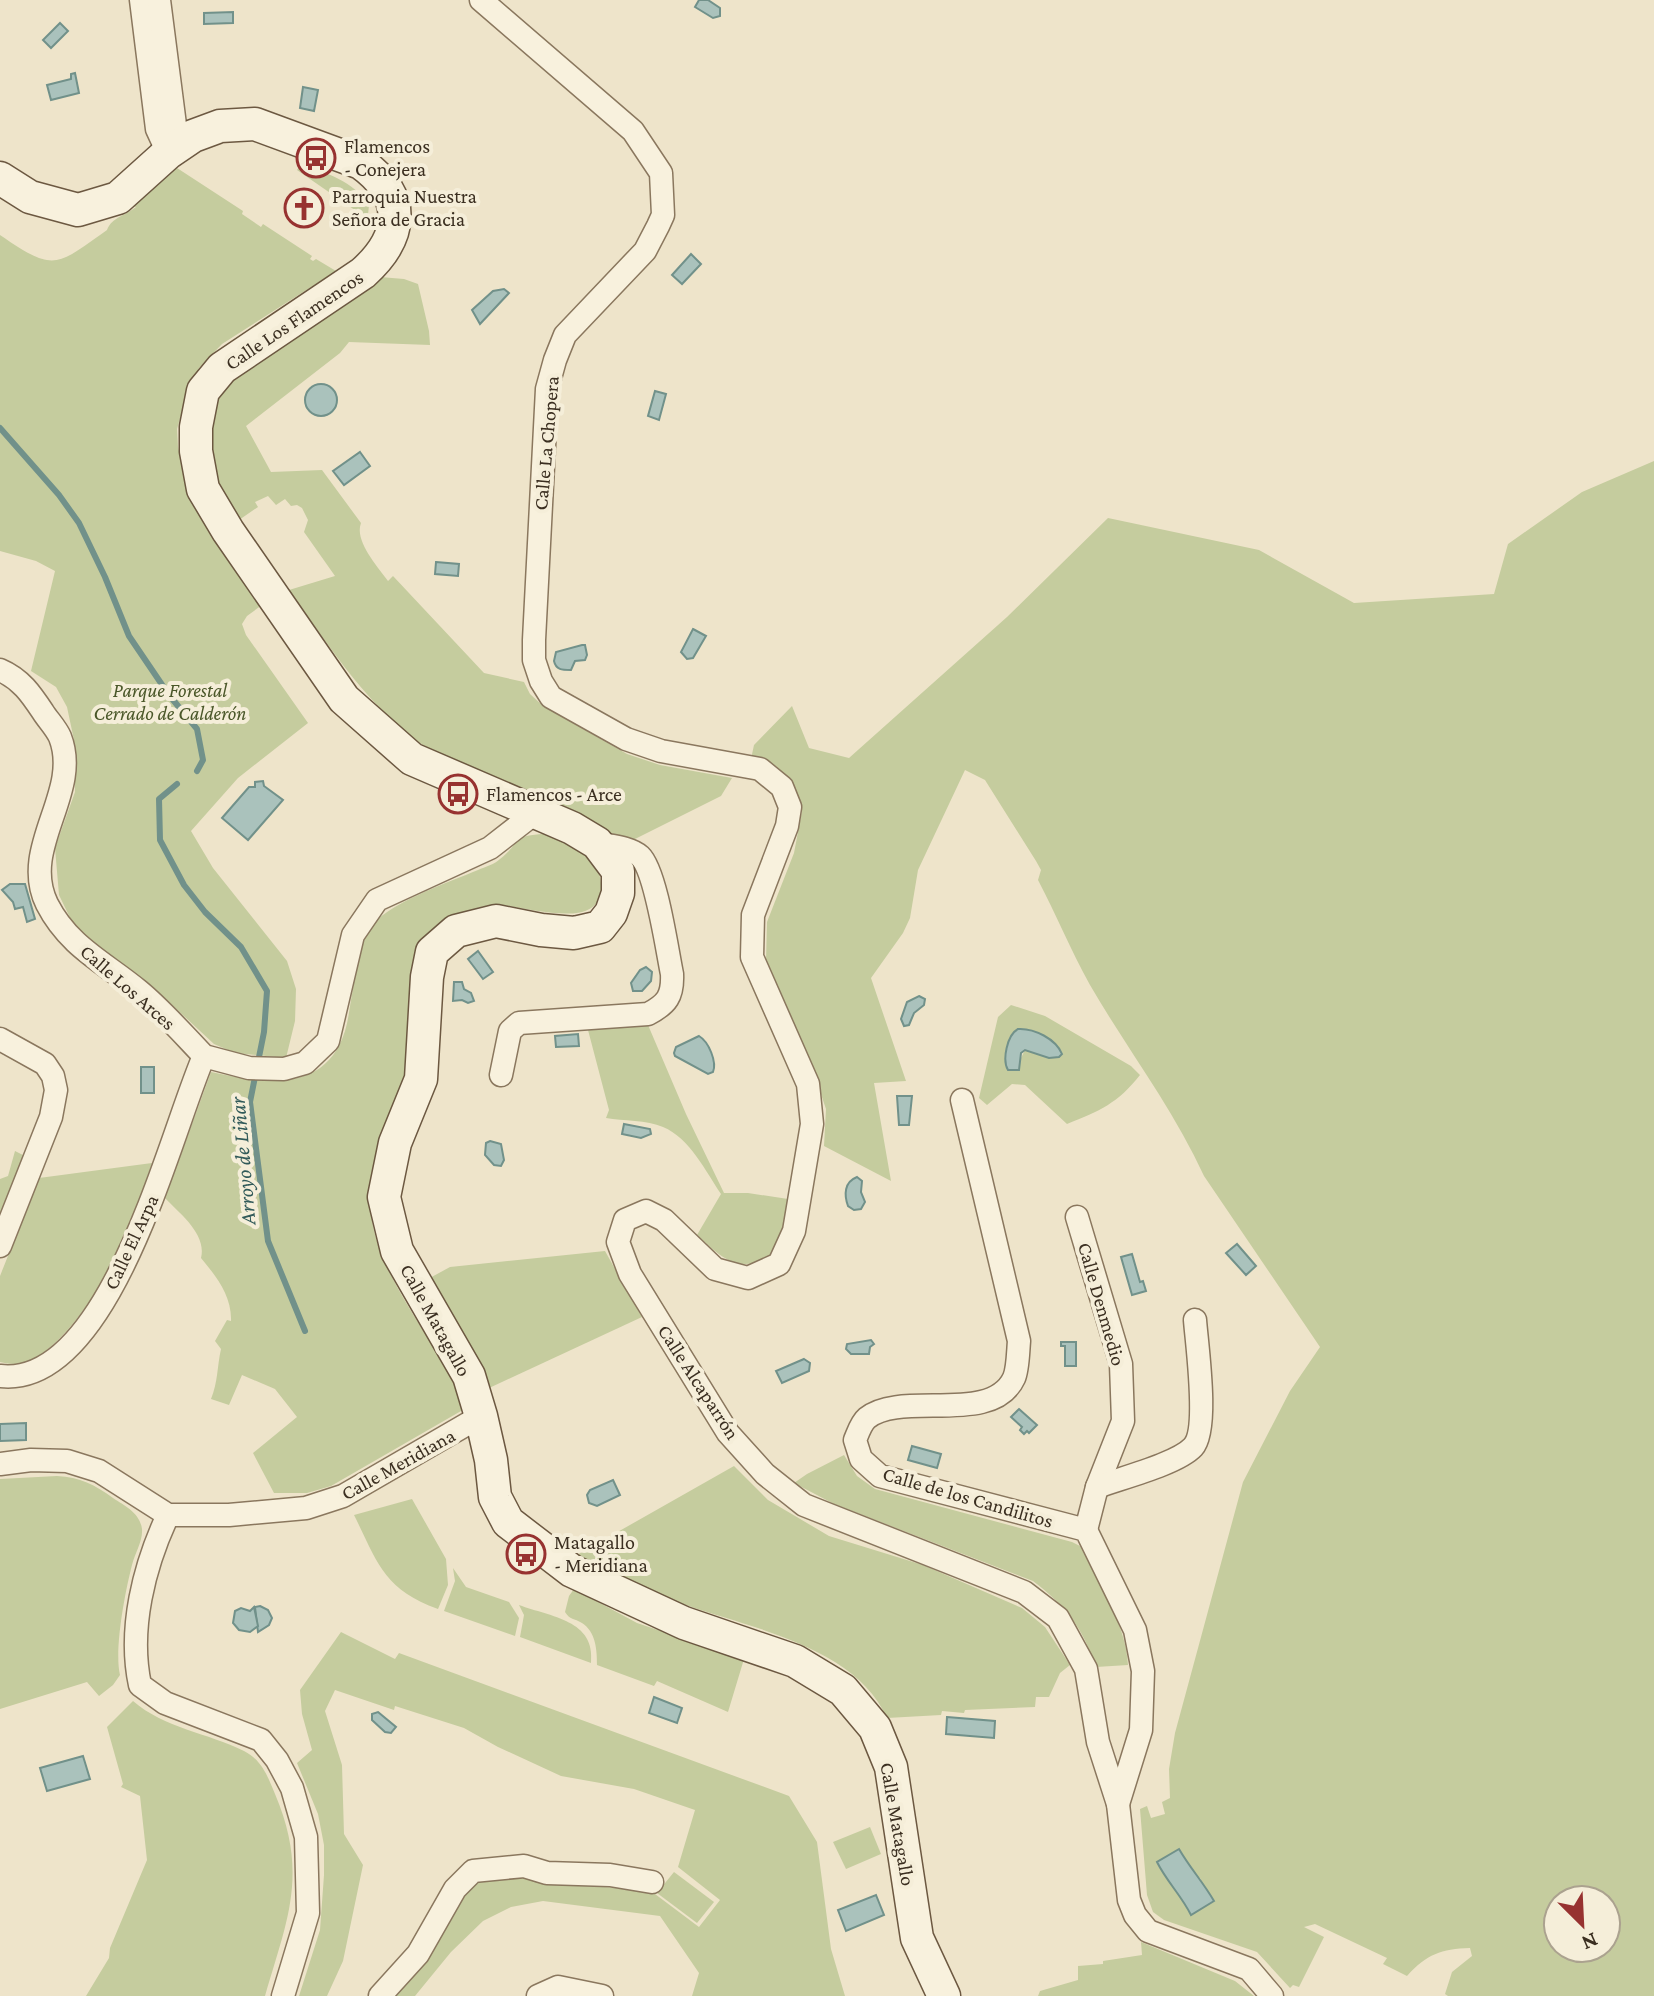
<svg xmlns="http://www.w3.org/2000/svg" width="1654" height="1996" font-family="'Crimson Pro',serif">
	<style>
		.green { fill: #c5cc9e; fill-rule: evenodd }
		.water { fill: #aac2bc; stroke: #71918a; stroke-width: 2 }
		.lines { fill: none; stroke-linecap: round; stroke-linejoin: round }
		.stream { stroke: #71918a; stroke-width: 6 }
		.street-casing { stroke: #8a775e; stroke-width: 25 }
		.secondary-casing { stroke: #6c5841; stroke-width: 35 }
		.street { stroke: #f8f1dd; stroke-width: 22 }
		.secondary { stroke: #f8f1dd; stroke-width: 32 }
		.labels { text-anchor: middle; stroke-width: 8; stroke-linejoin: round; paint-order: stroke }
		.poi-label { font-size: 20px; fill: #3b2f21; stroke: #f5eed9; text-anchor: start }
		.street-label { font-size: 20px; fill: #3b2f21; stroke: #f5eed9 }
		.park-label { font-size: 20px; font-style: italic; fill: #4a5729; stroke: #f5eed9 }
		.water-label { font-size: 22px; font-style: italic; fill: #315a59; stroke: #f5eed9 }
	</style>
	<rect width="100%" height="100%" fill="#eee4ca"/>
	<!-- green -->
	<g class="green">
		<path d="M301 164C328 174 352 180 369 205L367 225 359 220 362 215 297 170Z"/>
		<path d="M177 168 243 211 242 214 261 227 263 224 312 256 310 259 313 261 316 259 336 271 222 344 199 368 187 394 177 429 178 447 189 498 204 523 262 605 247 616 242 624 246 635 308 723 238 778 191 831 213 868 287 961 296 989 295 1021 286 1058 235 1053 214 1044 157 991 91 943 75 928 59 895 55 848 75 792 74 740 67 707 56 687 31 671 55 571 36 561 0 551V235C55 273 56 266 107 230 112 217 125 216 136 207L132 206Z"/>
		<path d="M380 277 404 279 418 284 429 331 430 345 349 342 340 353 246 426 271 472 322 470 361 523C354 541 378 567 388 581L393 576 484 673 524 682 530 694 543 706 627 754 660 765 732 778 721 796 633 840C610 838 598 827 579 815 569 808 558 803 547 798 509 779 464 773 429 749 369 710 330 647 289 590L335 576 304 532 308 520 302 508 297 505 291 506 285 499 276 505 268 496 255 502 258 507 239 520 215 476 209 446 215 400 238 371Z"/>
		<path d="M1654 461V1996H1448L1445 1994 1452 1972 1472 1956 1470 1948C1441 1949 1427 1954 1407 1976L1383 1964 1387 1958 1315 1924 1304 1927 1324 1937 1299 1987 1293 1985 1290 1988 1257 1952 1164 1920 1153 1912 1147 1895 1140 1809 1147 1806 1151 1818 1165 1814 1162 1802 1170 1798 1169 1769 1175 1733 1243 1482 1290 1391 1320 1347 1204 1176C1173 1108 1127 1049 1090 985 1071 951 1056 914 1038 880L1041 870 1036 861 985 780 965 770 918 870 910 918 903 933 871 978 906 1081 874 1083 891 1181 824 1146 826 1109 808 1056 766 961 767 922 794 853 802 811 789 782 776 766 751 759 754 745 792 706 809 748 849 758 1007 617 1108 518 1259 550 1354 603 1494 594 1508 544 1582 492ZM1192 1873 1201 1879 1191 1914 1179 1892ZM1558 1900H1606V1948H1558Z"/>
		<path d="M544 834C567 845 599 854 601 883 605 935 526 905 495 905 480 905 467 912 453 917 439 966 425 1015 410 1063 388 1129 353 1178 380 1250 392 1282 411 1311 429 1340 441 1361 462 1386 461 1411L331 1486 307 1493H274L253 1453 297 1417 275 1389 242 1375 229 1405 211 1399C218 1382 217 1367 221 1349L215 1341 227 1320 231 1321C232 1296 216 1276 201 1258 207 1234 180 1214 165 1198L211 1072C261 1083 325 1095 345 1031 349 1018 350 1003 353 989 356 970 358 948 368 931 383 904 450 882 478 870 485 867 495 864 500 859 522 842 510 836 544 834Z"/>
		<path d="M1011 1005 1045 1016 1131 1066 1140 1075C1118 1103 1100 1111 1067 1124L1025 1085 1012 1084 987 1105 979 1098 998 1017ZM1010 1038 1054 1058 1025 1050 1021 1058 1006 1068Z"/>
		<path d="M648 1025 686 1114 724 1193H748L788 1199C786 1213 785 1230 779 1242 776 1250 769 1257 762 1260 734 1273 716 1252 697 1235L721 1194C706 1172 690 1138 663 1127 647 1120 623 1121 606 1118L609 1110 588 1030Z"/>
		<path d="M15 1151 25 1156 0 1219V1179L8 1176Z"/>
		<path d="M152 1163C143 1188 135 1214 124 1239 108 1278 72 1335 36 1358 25 1365 12 1365 0 1362V1276L39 1178Z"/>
		<path d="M605 1251 642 1317 487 1389 428 1279 450 1267Z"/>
		<path d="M844 1455 857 1476 875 1489 1072 1542 1080 1546C1098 1583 1126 1623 1128 1665L1096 1667C1082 1627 1067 1607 1033 1581L834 1504 794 1483 807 1474Z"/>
		<path d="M734 1466 768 1500 829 1536 923 1565 1022 1608 1045 1627 1070 1665 1060 1673 1049 1697H1036L1035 1707 965 1710 964 1713 942 1711 941 1715 887 1718C856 1648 755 1629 689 1606 650 1593 613 1575 577 1555Z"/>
		<path d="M57 1476C80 1477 95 1485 113 1498 125 1506 140 1513 142 1529 143 1541 135 1553 132 1565 125 1592 114 1650 120 1675L113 1685 99 1696 87 1682 0 1709V1479Z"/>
		<path d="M412 1499 446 1559 448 1585 438 1609C383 1589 378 1563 354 1515Z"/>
		<path d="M453 1568 466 1587 509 1602 519 1618 515 1636 444 1611 455 1581Z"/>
		<path d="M574 1589 637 1623 744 1659 728 1712 657 1681 654 1686 597 1665C597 1650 596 1632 582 1623 574 1618 570 1620 565 1612L569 1596Z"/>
		<path d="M519 1605C551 1617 596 1620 591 1663L520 1637 524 1615Z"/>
		<path d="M341 1632 395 1659 399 1653 789 1796 817 1842 831 1949 845 1996H692L699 1973 660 1916 543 1901 511 1907 483 1921 451 1952 415 1996H394L469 1885 490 1877 524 1874 546 1882 651 1891 699 1927 720 1900 678 1867 695 1810 634 1789 561 1776 498 1747 464 1728 395 1706 394 1710 335 1690 325 1711 342 1765 344 1834 363 1865 343 1961 327 1996H299L320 1930 324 1875V1845L318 1814 297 1763 312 1750 302 1714 300 1690Z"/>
		<path d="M133 1701C164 1728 208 1733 244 1751 262 1760 268 1777 275 1794 309 1874 287 1920 265 1996H86L109 1958 110 1948 147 1860 140 1796 121 1787 123 1784 107 1727Z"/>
		<path d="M870 1827 881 1854 846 1869 833 1842Z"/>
		<path d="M674 1872 714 1902 697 1923 657 1893Z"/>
		<path d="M1141 1942 1235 1981 1254 1996H1038L1040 1991 1078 1980V1966L1103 1964V1961L1142 1955Z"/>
	</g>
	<!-- water -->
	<g class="water">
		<path d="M699 0H708L720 8V16L713 18 695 7Z"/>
		<path d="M233 12V23L204 24V13Z"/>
		<path d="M60 23 68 31 51 48 43 40Z"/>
		<path d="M75 73 79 93 51 100 47 85 71 79V74Z"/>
		<path d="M303 87 318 90 314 111 300 108Z"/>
		<path d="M691 254 701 264 682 284 672 275Z"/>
		<path d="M504 289 509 293 480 324 472 310 493 291Z"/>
		<circle cx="321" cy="400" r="16"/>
		<path d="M655 391 666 394 659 420 648 416Z"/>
		<path d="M360 452 370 466 344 485 333 471Z"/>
		<path d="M436 562 459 564 458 576 435 574Z"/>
		<path d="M693 629 706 636 693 658 687 659 681 652Z"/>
		<path d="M582 645H585L587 655 585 660 575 661 571 670C562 670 556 670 554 661L556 652Z"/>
		<path d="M263 781 264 786 283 800 248 840 222 818 249 787H255V782Z"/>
		<path d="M10 884H25L35 919 27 922 23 907 15 909 13 902 2 890Z"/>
		<path d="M478 951 493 972 483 979 468 959Z"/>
		<path d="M646 967 652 972 651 981 642 991H633L631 983 640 970Z"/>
		<path d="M454 982H462L464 989 471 993 474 1001 468 1003 462 1000 453 1001Z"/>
		<path d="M919 996 925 999 924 1005 914 1013 909 1025 904 1026 901 1019 907 1002Z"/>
		<path d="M1018 1029C1034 1028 1056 1039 1062 1054L1059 1057 1049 1058 1025 1050 1021 1053 1019 1070H1008C1002 1060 1007 1035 1018 1029Z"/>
		<path d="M578 1034 579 1046 556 1047 555 1036Z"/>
		<path d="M699 1036C709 1042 717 1062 713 1072L708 1074 675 1056 674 1053 676 1047Z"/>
		<rect x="141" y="1067" width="13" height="26"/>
		<path d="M897 1096H912L909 1125H899Z"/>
		<path d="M624 1124 650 1129 651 1134 641 1138 622 1134Z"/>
		<path d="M490 1141 501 1144 504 1160 501 1166 494 1165 485 1155 486 1143Z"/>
		<path d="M857 1177 862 1181 861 1192 865 1202 861 1209 854 1210 848 1206C844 1195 844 1182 857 1177Z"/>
		<path d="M1237 1244 1256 1266 1246 1275 1226 1253Z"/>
		<path d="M1132 1254 1140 1282 1143 1281 1146 1291 1132 1295 1121 1257Z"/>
		<path d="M871 1340 874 1344 870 1347 869 1354H851L846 1349 847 1344Z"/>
		<path d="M1061 1342H1076V1366H1065V1346H1061Z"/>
		<path d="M804 1359 810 1363 809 1371 782 1383 776 1371Z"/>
		<path d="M1019 1409 1037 1425 1029 1433 1027 1431 1024 1434 1020 1430 1022 1427 1011 1417Z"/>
		<path d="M26 1423V1440L0 1441V1424Z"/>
		<path d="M912 1446 941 1454 937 1468 908 1460Z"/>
		<path d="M613 1480 620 1495 597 1506 589 1503 587 1495 590 1490Z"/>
		<path d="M260 1606 268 1610 272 1618 269 1625 258 1632 255 1607Z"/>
		<path d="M254 1607 258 1626 250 1632 239 1630 233 1623 235 1611 241 1608 250 1611Z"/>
		<path d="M654 1697 682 1708 677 1723 649 1713Z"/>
		<path d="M378 1712 396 1727 391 1733 385 1732 372 1720V1714Z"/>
		<path d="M947 1717 995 1721 994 1738 946 1734Z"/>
		<path d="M83 1756 90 1779 47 1791 40 1768Z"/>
		<path d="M1179 1849C1190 1868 1203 1882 1214 1901L1191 1915C1181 1895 1167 1882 1157 1862Z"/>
		<path d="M876 1895 884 1915 846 1931 838 1910Z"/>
	</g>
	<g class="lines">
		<!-- stream -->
		<g class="stream">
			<path d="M0 428 59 495 79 523 105 577 129 636 169 695 197 729 203 760 197 771"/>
			<path d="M177 784 159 799 160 840 184 885 205 912 241 947 267 991 264 1032 250 1102 268 1241 305 1331"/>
		</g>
		<defs>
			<g id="street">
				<path d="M141 0 157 129 168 153"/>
				<path d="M159 0 175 125 168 153"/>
				<path d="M481 0 633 131 661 173 663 215 658 226 645 251 565 335 555 360 547 389 534 640V660L541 681 551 697 626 739 661 751 760 769 782 787 790 807 787 826 753 915 752 957 808 1084 812 1124 794 1231 779 1264 748 1278 715 1269 664 1220 646 1211 625 1220 618 1242 630 1274 728 1433 765 1474 804 1505 1024 1592 1058 1618 1086 1669 1098 1742 1118 1804 1129 1900 1135 1915 1148 1931 1249 1969 1272 1996"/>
				<path d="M0 670C21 679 31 694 43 712 48 720 56 728 60 737 82 793 19 847 47 904 69 947 104 962 139 991 162 1010 183 1034 204 1056L249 1068 284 1069 305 1063 328 1041 353 935 377 900 490 848 535 813"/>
				<path d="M0 1039 45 1064 53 1076 56 1090 51 1117 0 1246"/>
				<path d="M501 1075 510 1031 519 1023 648 1014C667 1004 673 996 672 974 667 950 656 871 640 856 630 847 610 846 597 843"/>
				<path d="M962 1100 1019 1341C1018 1352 1018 1369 1014 1378 992 1426 901 1390 867 1418 861 1423 858 1433 855 1440L861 1459 880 1476 1086 1530 1135 1630 1143 1671 1141 1730 1118 1804"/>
				<path d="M1077 1217 1121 1364 1123 1421 1097 1487 1086 1530"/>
				<path d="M0 1376C110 1389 170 1133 204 1056"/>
				<path d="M0 1464 31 1460 67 1461 99 1471 168 1515H229L306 1508 343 1496 481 1416"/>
				<path d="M1097 1487C1121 1478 1177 1464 1193 1447 1209 1430 1197 1346 1195 1320"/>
				<path d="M168 1515C144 1566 128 1629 140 1685L165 1703 261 1740 277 1760 292 1788 306 1837 308 1913 283 1996"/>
				<path d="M380 1996 418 1954 455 1889 473 1871 524 1866 547 1873 610 1875 652 1882"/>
				<path d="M538 1996 558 1987 602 1996"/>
			</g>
			<path id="secondary" d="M0 178 30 197 78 210 118 198 168 153 193 136 220 126 255 124 361 163C408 197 403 237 363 273L222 368 203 391 196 427V451L203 489 228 531 344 699 412 759 572 828 597 843 618 871V893L611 913 600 927 574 933 541 930 496 921 456 931 432 952 427 977 421 1079 395 1143 384 1197 397 1251 469 1376 481 1416 491 1460 495 1497 508 1522 572 1571 684 1623 795 1661 843 1690 875 1728 891 1767 917 1938 944 1996"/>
		</defs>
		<!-- street casing -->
		<use href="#street" class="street-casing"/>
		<!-- secondary casing -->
		<use href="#secondary" class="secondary-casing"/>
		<!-- street -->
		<use href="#street" class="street"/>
		<!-- secondary -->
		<use href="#secondary" class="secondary"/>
	</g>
	<!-- icons -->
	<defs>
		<symbol id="bus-ring" viewBox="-11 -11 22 22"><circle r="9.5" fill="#f5eed9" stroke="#973230" stroke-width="1.5"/><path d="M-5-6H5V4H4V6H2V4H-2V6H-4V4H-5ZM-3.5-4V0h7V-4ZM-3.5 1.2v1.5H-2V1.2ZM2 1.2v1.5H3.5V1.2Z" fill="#973230"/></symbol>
		<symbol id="church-ring" viewBox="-11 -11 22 22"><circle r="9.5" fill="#f5eed9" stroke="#973230" stroke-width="1.5"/><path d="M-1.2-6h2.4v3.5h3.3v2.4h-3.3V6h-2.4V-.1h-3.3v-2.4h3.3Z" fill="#973230"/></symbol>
	</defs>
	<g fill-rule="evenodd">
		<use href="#bus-ring" x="294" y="136" width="44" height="44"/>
		<use href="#church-ring" x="282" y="186" width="44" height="44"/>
		<use href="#bus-ring" x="436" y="772" width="44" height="44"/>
		<use href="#bus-ring" x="504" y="1532" width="44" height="44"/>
	</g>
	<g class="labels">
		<!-- poi labels -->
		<g class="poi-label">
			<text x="344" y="153">Flamencos<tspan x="344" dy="23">- Conejera</tspan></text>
			<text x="332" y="203">Parroquia Nuestra<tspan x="332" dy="23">Señora de Gracia</tspan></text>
			<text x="486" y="801">Flamencos - Arce</text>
			<text x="554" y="1549">Matagallo<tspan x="554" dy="23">- Meridiana</tspan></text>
		</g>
		<!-- street labels -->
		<g class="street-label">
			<text transform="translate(294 320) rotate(-34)" y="7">Calle Los Flamencos</text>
			<text transform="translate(546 443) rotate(-85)" y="7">Calle La Chopera</text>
			<text transform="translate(128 987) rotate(41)" y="7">Calle Los Arces</text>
			<text transform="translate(131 1242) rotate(-65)" y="7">Calle El Arpa</text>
			<text transform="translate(1102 1304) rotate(74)" y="7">Calle Denmedio</text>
			<text transform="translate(436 1320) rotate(61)" y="7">Calle Matagallo</text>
			<text transform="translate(699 1382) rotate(57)" y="7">Calle Alcaparrón</text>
			<text transform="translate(398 1464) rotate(-29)" y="7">Calle Meridiana</text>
			<text transform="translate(968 1497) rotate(16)" y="7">Calle de los Candilitos</text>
			<text transform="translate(898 1824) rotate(80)" y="7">Calle Matagallo</text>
		</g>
		<!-- park labels -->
		<g class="park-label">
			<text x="170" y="697">Parque Forestal<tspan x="170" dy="23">Cerrado de Calderón</tspan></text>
		</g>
		<!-- water labels -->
		<g class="water-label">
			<text transform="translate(242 1161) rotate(-95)" y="8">Arroyo de Liñar</text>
		</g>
	</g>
	<!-- north arrow -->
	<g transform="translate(1582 1924) rotate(156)"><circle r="38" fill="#f5eed9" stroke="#aba28f" stroke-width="2"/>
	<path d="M0-6L14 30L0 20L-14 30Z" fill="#973230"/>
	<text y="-12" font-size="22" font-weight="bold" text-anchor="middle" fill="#3b2f21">N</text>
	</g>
</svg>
